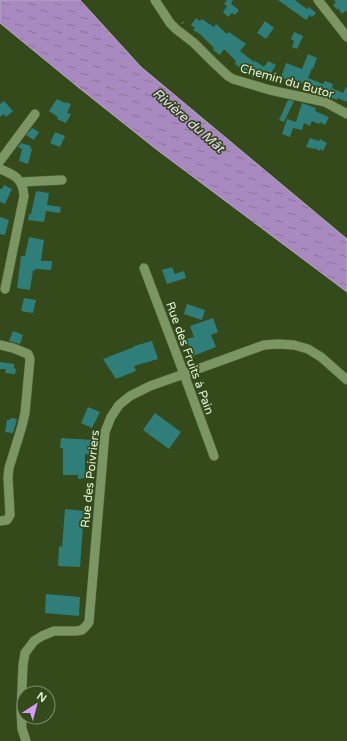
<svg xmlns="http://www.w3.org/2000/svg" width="347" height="741" font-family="'Varela Round',sans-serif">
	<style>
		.water { fill: url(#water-ripples); stroke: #baa8c7 }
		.building { fill: #2f7e7a }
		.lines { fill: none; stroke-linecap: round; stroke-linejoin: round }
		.minor-casing { stroke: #53663c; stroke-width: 10 }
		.minor { stroke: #7b9563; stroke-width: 9 }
		.path-bridge { stroke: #80926d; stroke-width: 1; stroke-dasharray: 3 3; stroke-linecap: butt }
		.labels { text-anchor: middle; stroke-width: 3.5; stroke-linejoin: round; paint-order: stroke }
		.street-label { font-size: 12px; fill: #e3f1d7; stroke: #344a1b }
		.water-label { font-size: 13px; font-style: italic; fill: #eddbfb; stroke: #344a1b }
	</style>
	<defs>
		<pattern id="water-ripples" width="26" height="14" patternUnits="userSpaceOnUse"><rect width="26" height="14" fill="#a889c0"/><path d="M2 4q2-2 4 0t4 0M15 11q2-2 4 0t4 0" fill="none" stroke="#8a769a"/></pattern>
	</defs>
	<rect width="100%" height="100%" fill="#344a1b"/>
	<!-- water -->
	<path class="water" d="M0 0H80L141 67 347 239V292L156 149 78 87 0 23Z"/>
	<!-- building -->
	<g class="building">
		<path d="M227 0H233L231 4 239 10 235 15 232 13 228 17 223 12 227 6 224 4Z"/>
		<path d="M278 0H295L307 9 309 7 316 13 312 17 310 15 306 20Z"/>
		<path d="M334 0H347V10L342 14 338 8 337 10 333 5 336 2Z"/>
		<path d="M196 18 200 21 202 19 214 27 216 24 227 34 229 32 246 44 240 51 254 62 255 61 264 67V66H265L268 61 276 65 268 78 258 72 253 78 235 64 236 61 224 49 220 55 213 50 214 48 200 34 193 30 195 28 191 25Z"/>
		<path d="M265 21 274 28 266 39 257 33Z"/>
		<path d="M294 32 303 36 297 49 292 47 294 41 291 39Z"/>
		<path d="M308 54 317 58 313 69 312 68 308 78 323 84 325 81 333 84 332 88 343 93 347 86V102L338 98 337 100 327 96 328 94 323 92 324 90 313 86V87L291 79 290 81 281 77 286 63 302 69Z"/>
		<path d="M57 99 65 103 66 102 71 104 67 113 71 114 66 123 57 119 58 117 49 111Z"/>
		<path d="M288 100 294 101 284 122 279 120Z"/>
		<path d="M4 101 13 111 6 117 4 114 0 117V104Z"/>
		<path d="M302 103 316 108 315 111 329 117 325 125 320 122 319 124 312 121 310 126 304 123 302 130 293 128 290 137 282 134 287 119 296 122Z"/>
		<path d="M32 128 39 132 34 140 26 135Z"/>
		<path d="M55 132 65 136 60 147 50 143Z"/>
		<path d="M310 138 319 141 320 139 327 143 323 151 320 149V151L314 148V149L306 147Z"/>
		<path d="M21 143 31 146 30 148 32 149 28 164 19 161 22 149 18 147Z"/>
		<path d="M4 185 12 189 5 204 0 202V189H2Z"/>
		<path d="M36 191 49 193 47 205 61 207 60 213 46 211 44 222 28 220 29 214H31Z"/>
		<path d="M0 217 9 220 5 235 0 234Z"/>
		<path d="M29 237 44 240 41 261H52L51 270 35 269V271L33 270 30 290 17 288 21 256H25Z"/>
		<path d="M172 267 175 274 184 271 186 278 167 284 162 270Z"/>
		<path d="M24 298 36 300 33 313 21 311Z"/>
		<path d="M187 304 205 310 202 320 184 314Z"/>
		<path d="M213 318 218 332 211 335 216 347 193 356 189 345 182 347 180 341 194 337 190 326Z"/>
		<path d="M13 331 23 335 20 344 9 341Z"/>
		<path d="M152 341 158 359 134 366 136 371 116 379 103 359 134 347V346Z"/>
		<path d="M0 362 14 364V368L16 369 15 374 5 373 6 369H0Z"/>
		<path d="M88 407 100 412 92 428 81 423Z"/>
		<path d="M155 413 181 432 169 449 143 430Z"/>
		<path d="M10 418 17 419 13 433 5 432 7 420H10Z"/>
		<path d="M61 438 94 440 93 455 85 454V478L78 479V475H63V448H60Z"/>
		<path d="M65 509 84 511 80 567 58 566 59 546 62 547Z"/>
		<path d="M46 594 80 597 79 616 45 613Z"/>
	</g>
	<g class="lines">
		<defs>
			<g id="minor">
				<path d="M155 0 170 23 176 29 194 43 213 62 228 76 233 79 270 90 325 102 347 114"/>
				<path d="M318 0 347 37"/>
				<path d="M0 161 35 114"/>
				<path d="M0 169C15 175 23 179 24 196L5 289"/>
				<path d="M21 182 62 180"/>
				<path d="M144 268 178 358 214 456"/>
				<path d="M0 345 13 348 28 354 30 359 25 413 22 426 9 468 8 477 10 515 7 520 0 521"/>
				<path d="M26 741 22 729 21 711 23 665 25 653 34 641 42 636 54 631H76L82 630 86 626 89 622 105 432 111 417 119 405 130 396 150 386 184 374 264 345 278 344 294 345 308 349 321 357 347 380"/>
			</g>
		</defs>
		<!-- minor casing -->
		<use href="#minor" class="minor-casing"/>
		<!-- minor -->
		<use href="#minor" class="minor"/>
		<!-- path-bridge -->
		<path class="path-bridge" d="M174 33 185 20"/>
	</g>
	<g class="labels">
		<!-- street labels -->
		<g class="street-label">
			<text transform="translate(287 81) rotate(16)" y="4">Chemin du Butor</text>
			<text transform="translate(190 358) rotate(70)" y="4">Rue des Fruits à Pain</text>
			<text transform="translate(90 479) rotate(-84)" y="4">Rue des Poivriers</text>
		</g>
		<!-- water labels -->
		<g class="water-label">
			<text transform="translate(189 120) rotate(41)" y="5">Rivière du Mât</text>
		</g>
	</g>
	<!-- north arrow -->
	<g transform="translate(36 705) rotate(36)"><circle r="19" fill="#344a1b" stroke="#7a8d66"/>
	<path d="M0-3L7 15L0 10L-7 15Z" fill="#d49cfb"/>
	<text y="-6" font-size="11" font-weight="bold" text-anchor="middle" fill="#e3f1d7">N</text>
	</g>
</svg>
